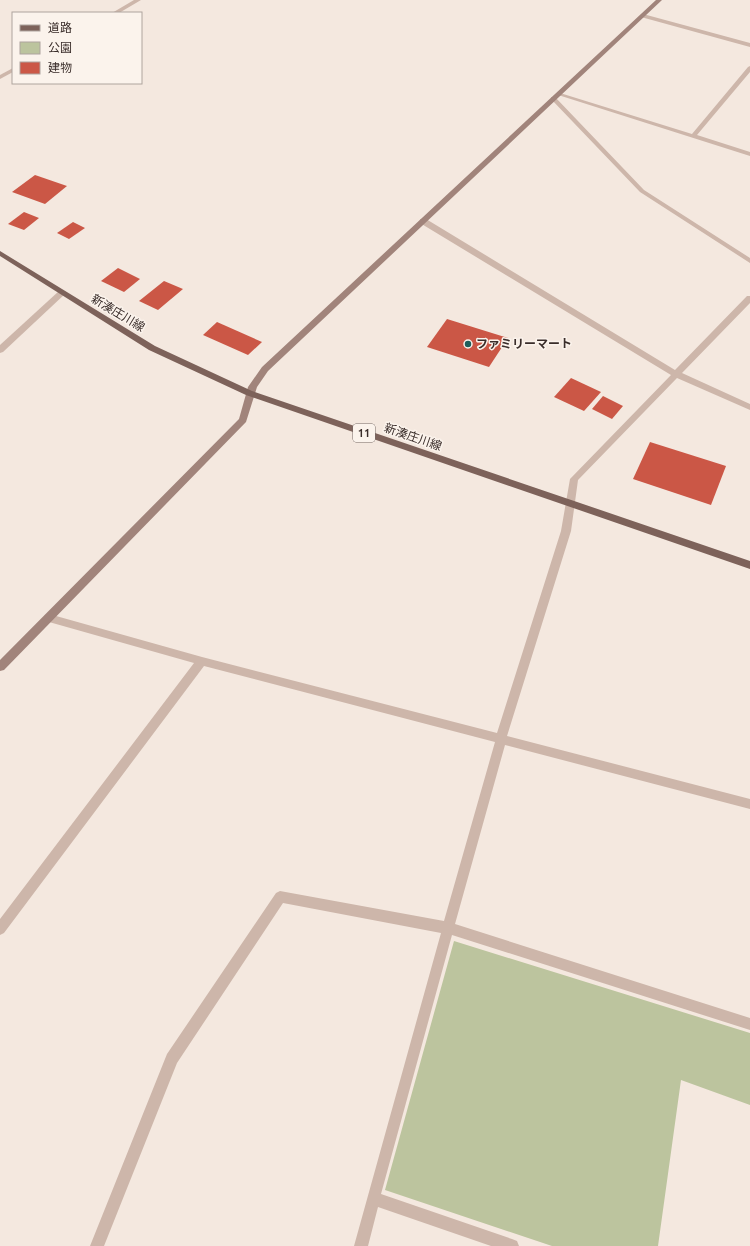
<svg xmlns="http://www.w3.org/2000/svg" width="750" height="1246" font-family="Ubuntu,'Noto Sans JP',sans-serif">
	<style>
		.green { fill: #bcc49e }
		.building { fill: #cb5746 }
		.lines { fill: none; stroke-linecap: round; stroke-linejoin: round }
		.street { fill: #cdb6aa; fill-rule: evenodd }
		.secondary { fill: #a1847b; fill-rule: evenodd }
		.primary { fill: #7d625a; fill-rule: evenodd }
		.poi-dot { fill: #1d5e5b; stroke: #fbf3ec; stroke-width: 1.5 }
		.labels { text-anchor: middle; stroke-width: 3; stroke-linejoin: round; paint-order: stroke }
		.shield { fill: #fbf3ec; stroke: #746864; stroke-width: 1 }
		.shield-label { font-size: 11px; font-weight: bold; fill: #3a2d2a }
		.street-label { font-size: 12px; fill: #3a2d2a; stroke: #fbf3ec }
		.poi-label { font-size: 12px; font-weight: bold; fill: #3a2d2a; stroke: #fbf3ec; text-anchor: start }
	</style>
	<rect width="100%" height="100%" fill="#f4e8df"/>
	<!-- green -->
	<path class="green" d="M454 941 750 1033V1105L681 1080 658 1246H552L385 1190Z"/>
	<!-- building -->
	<g class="building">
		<path d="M35 175 67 186 45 204 12 192Z"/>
		<path d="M24 212 39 218 24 230 8 224Z"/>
		<path d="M73 222 85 228 69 239 57 233Z"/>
		<path d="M118 268 140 279 124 292 101 281Z"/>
		<path d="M164 281 183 289 158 310 139 301Z"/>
		<path d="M447 319 508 338 489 367 427 347Z"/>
		<path d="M217 322 262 342 248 355 203 335Z"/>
		<path d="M571 378 601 392 584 411 554 397Z"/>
		<path d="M603 396 623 406 612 419 592 409Z"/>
		<path d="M650 442 726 466 711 505 633 479Z"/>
	</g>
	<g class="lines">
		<!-- street -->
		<g class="street">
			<path d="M134 0H141L119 13H112Z"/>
			<path d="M643 14 750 43V47L641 17 640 16Z"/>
			<path d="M750 66V72L697 135 750 152V156L555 94 560 93 692 134 748 67Z"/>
			<path d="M13 68V72L0 79V75Z"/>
			<path d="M551 97H555L644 190 750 258V263L640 192 551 99Z"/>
			<path d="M420 219H426L675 370 747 296H750V303L682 373 750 404V410L677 378 578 480 571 531 507 736 750 799V809L505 745 455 924 750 1018V1030L452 935 381 1194 512 1239 517 1241 519 1246H491L378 1207 368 1246H354L441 933 283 903 177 1063 104 1246H90L167 1054 276 893 280 891 444 921 495 742 204 666 4 933 0 935V919L194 663 49 622 45 621 44 618 45 615 49 614 202 657 497 733 561 531 570 479 671 375 420 223Z"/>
			<path d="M59 291H62L66 293 3 352 0 353V345Z"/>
		</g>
		<!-- secondary -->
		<path class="secondary" d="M656 0H662L268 371 257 387 246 422 4 670 0 671V660L239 419 248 387 262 367Z"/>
		<!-- primary -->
		<path class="primary" d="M0 251 155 346 252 391 750 561V569L246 395 149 350 0 256Z"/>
	</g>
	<!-- markers -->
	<circle class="poi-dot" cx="468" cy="344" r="4"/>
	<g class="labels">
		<!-- shield labels -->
		<rect class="shield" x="353" y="424" width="22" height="18" rx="3"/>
		<g class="shield-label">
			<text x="364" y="437">11</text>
		</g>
		<!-- street labels -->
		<g class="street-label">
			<text transform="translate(118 313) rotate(31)" y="4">新湊庄川線</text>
			<text transform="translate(413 437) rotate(19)" y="4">新湊庄川線</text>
		</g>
		<!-- poi labels -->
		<g class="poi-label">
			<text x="476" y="348">ファミリーマート</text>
		</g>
	</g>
	<!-- legend -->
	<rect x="12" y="12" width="130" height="72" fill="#fbf3ec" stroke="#aea49e"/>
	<rect x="20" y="25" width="20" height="6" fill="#7d625a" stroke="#aea49e"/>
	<text x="48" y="32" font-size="12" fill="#3a2d2a">道路</text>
	<rect x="20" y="42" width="20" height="12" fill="#bcc49e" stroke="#aea49e"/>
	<text x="48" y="52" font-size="12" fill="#3a2d2a">公園</text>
	<rect x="20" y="62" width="20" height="12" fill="#cb5746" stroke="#aea49e"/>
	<text x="48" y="72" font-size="12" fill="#3a2d2a">建物</text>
</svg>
